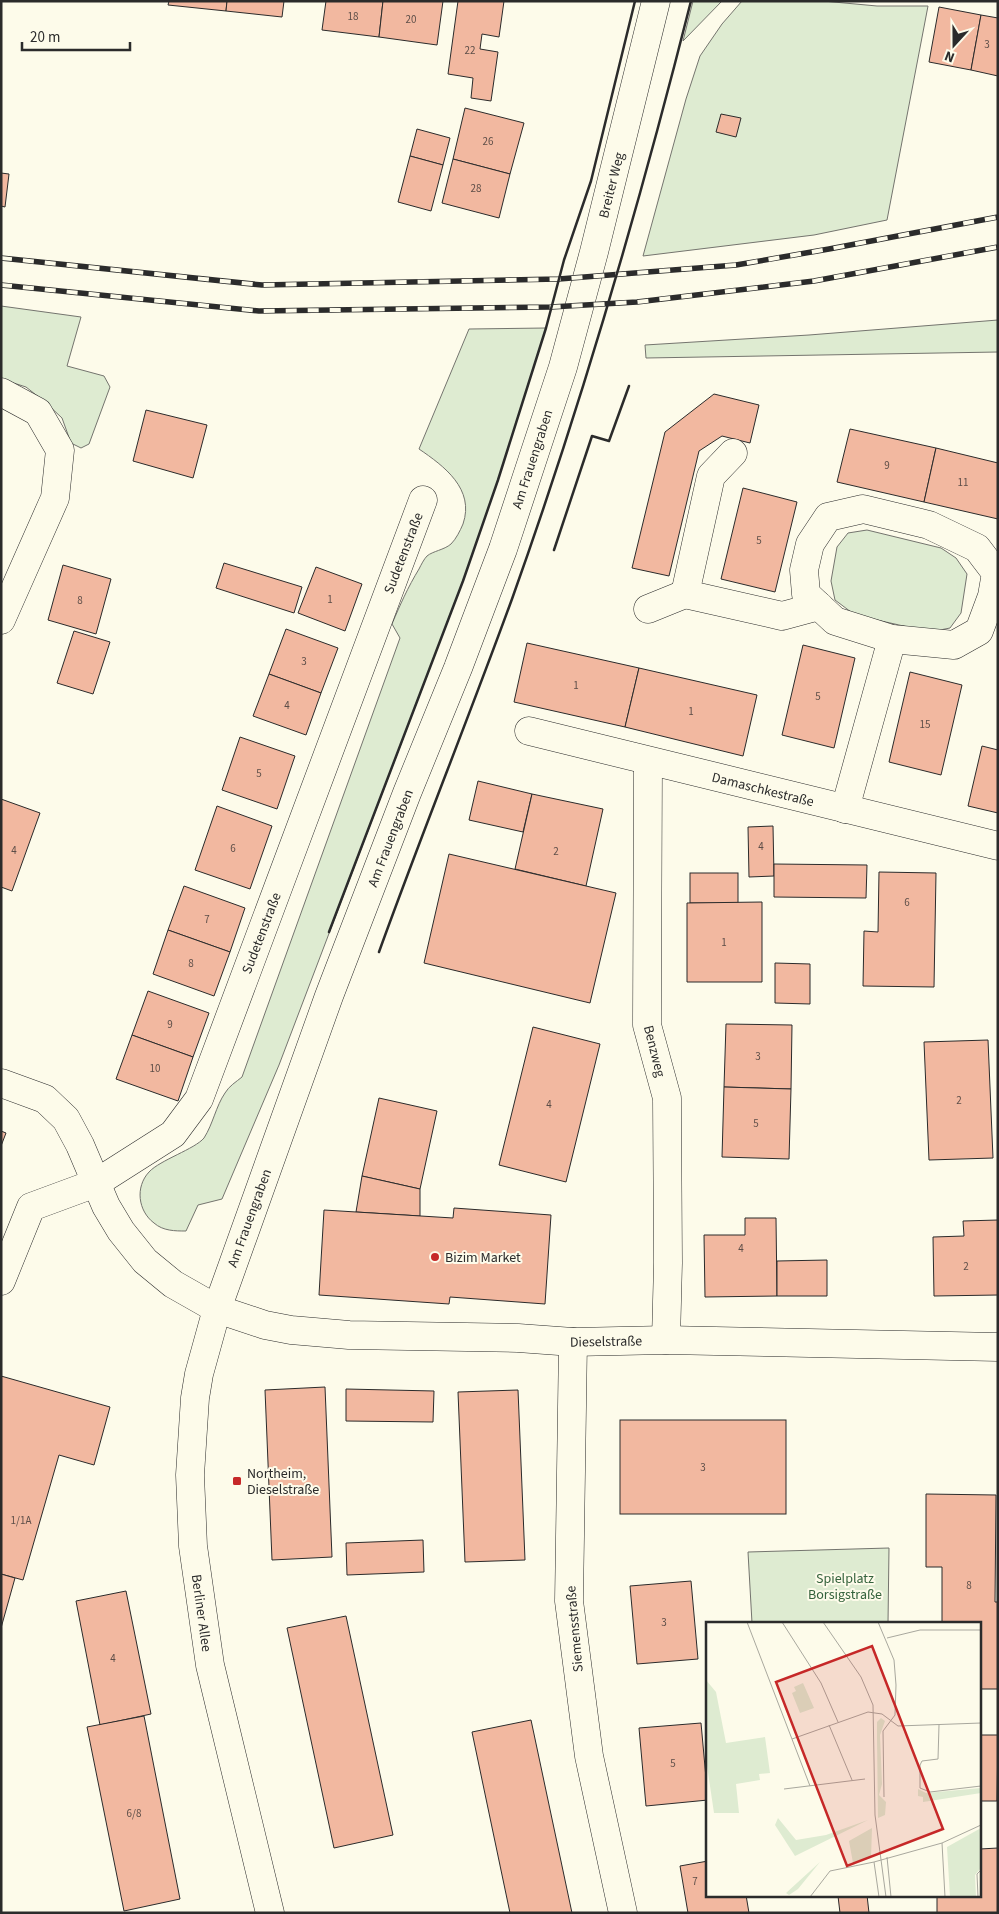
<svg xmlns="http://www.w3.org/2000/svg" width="999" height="1914" font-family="'Source Sans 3',sans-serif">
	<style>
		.green { fill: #deebd1; stroke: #74746e }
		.building { fill: #f2b8a0; stroke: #2b2b2b }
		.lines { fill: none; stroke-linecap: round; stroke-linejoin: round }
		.minor-casing { stroke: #2b2b2b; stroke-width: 29 }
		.major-casing { stroke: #2b2b2b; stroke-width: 29 }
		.minor { stroke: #fdfbea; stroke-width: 28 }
		.major { stroke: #fdfbea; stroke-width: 28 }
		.rail-casing { stroke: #2b2b2b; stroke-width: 5.5 }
		.rail { stroke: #fdfbea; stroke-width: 4; stroke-dasharray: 11; stroke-linecap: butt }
		.wall { stroke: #2b2b2b; stroke-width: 2.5 }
		.poi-dot { fill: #c62828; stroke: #fdfbea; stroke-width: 2 }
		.labels { text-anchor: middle; stroke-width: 4; stroke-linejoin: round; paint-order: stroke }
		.number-label { font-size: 11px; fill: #5d4e48 }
		.street-label { font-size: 14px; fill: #2b2b2b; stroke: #fdfbea }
		.poi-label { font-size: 14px; fill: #2b2b2b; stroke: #fdfbea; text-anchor: start }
		.park-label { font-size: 14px; fill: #34623c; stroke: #fdfbea }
		.inset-road { fill: none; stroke: #a9a89e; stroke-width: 1 }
		.view { fill: #c62828; fill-opacity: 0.15; stroke: #c62828; stroke-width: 2.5 }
		.inset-edge { fill: none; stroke: #2b2b2b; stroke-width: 2.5 }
	</style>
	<rect width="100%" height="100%" fill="#fdfbea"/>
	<!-- green -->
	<g class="green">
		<path d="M693 1H722L683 41Z"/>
		<path d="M742 1H823L877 6H928L887 220 814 235 643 256 686 99 700 56 722 24Z"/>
		<path d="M1 306 81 317 67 366 104 376 110 387 89 444 81 448 71 443 62 418 45 402 26 387 1 379Z"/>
		<path d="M998 320V352L646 358 645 345 809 335Z"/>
		<path d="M546 328 498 480 463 581 279 1065 222 1199 198 1205 186 1231C175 1231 163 1231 154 1223 138 1211 135 1187 149 1172 160 1160 195 1149 204 1138 213 1124 216 1106 225 1093 229 1086 236 1082 242 1077L400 638 392 624C400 605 408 587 419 569 421 565 424 559 427 556 433 551 444 550 451 544 456 539 460 531 463 524 475 489 444 466 419 449L469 329Z"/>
		<path d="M867 530 941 548 956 558 967 574 961 613 950 628 930 632 855 615 835 600 831 581 837 547 848 533Z"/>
		<path d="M889 1548 888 1623H752L748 1552Z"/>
	</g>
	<!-- building -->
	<g class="building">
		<path d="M169 1H227L226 11 168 5Z"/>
		<path d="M227 1H284L282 17 226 11Z"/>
		<path d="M326 1H383L379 37 322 30Z"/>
		<path d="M383 1H443L437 45 379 37Z"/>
		<path d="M458 1H504L499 37 482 34 480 49 498 52 491 101 471 98 473 78 448 74Z"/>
		<path d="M939 7 981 15 971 70 929 62Z"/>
		<path d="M981 15 998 18V76L971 70Z"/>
		<path d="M465 108 524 123 510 174 453 159Z"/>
		<path d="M721 114 741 118 736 137 716 132Z"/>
		<path d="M417 129 450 138 443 165 410 156Z"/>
		<path d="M410 156 443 165 431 211 398 202Z"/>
		<path d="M453 159 510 174 499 218 442 203Z"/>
		<path d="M1 173 9 174 5 207 1 206Z"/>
		<path d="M714 394 759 405 750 443 722 436 699 451 669 576 632 568 665 432Z"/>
		<path d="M146 410 207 425 193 478 133 461Z"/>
		<path d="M850 429 936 448 924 502 837 482Z"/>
		<path d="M936 448 998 463V519L924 502Z"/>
		<path d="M743 488 797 502 775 592 721 579Z"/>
		<path d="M224 563 302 587 294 613 216 588Z"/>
		<path d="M63 565 111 579 96 634 48 620Z"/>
		<path d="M316 567 362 584 345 631 298 613Z"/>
		<path d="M286 629 338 648 321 693 269 674Z"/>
		<path d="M74 631 110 642 93 694 57 683Z"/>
		<path d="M527 643 639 668 625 727 514 702Z"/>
		<path d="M803 645 855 658 834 748 782 735Z"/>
		<path d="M639 668 757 695 743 756 625 727Z"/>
		<path d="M910 672 962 685 941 775 889 762Z"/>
		<path d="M269 674 321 693 306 735 253 716Z"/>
		<path d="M240 737 295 756 277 809 222 790Z"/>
		<path d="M982 746 998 750V813L968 806Z"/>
		<path d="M478 781 532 794 523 832 469 820Z"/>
		<path d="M532 794 603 809 586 886 515 869Z"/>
		<path d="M1 799 40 813 12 891 1 887Z"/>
		<path d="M217 806 272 826 250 889 195 870Z"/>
		<path d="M773 826 774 876 749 877 748 827Z"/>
		<path d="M449 854 616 893 590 1003 424 963Z"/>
		<path d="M774 864 867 865 866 898 774 897Z"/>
		<path d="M879 872 936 873 934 987 863 986 864 931 878 932Z"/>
		<rect x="690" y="873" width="48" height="30"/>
		<path d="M184 886 245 908 230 952 168 930Z"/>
		<path d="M762 902V982H687V903Z"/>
		<path d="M168 930 230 952 214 996 153 974Z"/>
		<path d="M775 963 810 964V1004L775 1003Z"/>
		<path d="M148 991 209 1013 193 1057 132 1035Z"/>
		<path d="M726 1024 792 1025 791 1089 724 1087Z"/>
		<path d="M533 1027 600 1044 566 1182 499 1165Z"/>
		<path d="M132 1035 193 1057 178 1101 116 1079Z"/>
		<path d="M988 1040 993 1158 929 1160 924 1042Z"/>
		<path d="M724 1087 791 1089 789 1159 722 1157Z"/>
		<path d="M379 1098 437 1111 420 1189 362 1176Z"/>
		<path d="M1 1131 6 1133 1 1146Z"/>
		<path d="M362 1176 420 1189V1216L356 1212Z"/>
		<path d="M454 1208 551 1215 545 1304 450 1297 449 1304 319 1295 324 1210 453 1218Z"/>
		<path d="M745 1218H776L777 1296 705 1297 704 1235H745Z"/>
		<path d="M998 1220V1295L934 1296 933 1237 964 1236 963 1221Z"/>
		<path d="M827 1260V1296H777V1261Z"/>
		<path d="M1 1376 110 1407 94 1465 59 1455 23 1580 1 1574Z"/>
		<path d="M325 1387 332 1557 272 1560 265 1390Z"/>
		<path d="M346 1389 434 1391 433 1422 346 1421Z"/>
		<path d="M518 1390 525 1560 465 1562 458 1392Z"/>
		<rect x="620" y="1420" width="166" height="94"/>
		<path d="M926 1494 996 1495 995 1602H998V1689H980V1623H942V1567H926Z"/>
		<path d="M423 1540 424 1572 347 1575 346 1543Z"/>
		<path d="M1 1574 15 1578 1 1628Z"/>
		<path d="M691 1581 698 1659 637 1664 630 1586Z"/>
		<path d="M126 1591 151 1714 100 1725 76 1601Z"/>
		<path d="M346 1616 393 1835 334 1848 287 1628Z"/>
		<path d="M144 1716 180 1899 124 1911 87 1727Z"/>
		<path d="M531 1720 572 1913H510L472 1732Z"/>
		<path d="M701 1723 708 1800 646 1806 639 1728Z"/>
		<path d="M980 1735H998L997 1801H980Z"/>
		<path d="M998 1848V1913H937V1895H980V1849Z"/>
		<path d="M708 1861V1895H746L749 1913H688L680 1866Z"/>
		<path d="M867 1895 869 1913H840L838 1896Z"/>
	</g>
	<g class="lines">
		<defs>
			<g id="minor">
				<path d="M1 392 38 412 60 450 55 498 1 620"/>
				<path d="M733 453 711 476 685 594 782 616 819 606"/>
				<path d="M863 509 929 525 977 548 996 573 992 596 979 631 954 645 892 639 835 621 806 594 804 570 810 544 828 517Z"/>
				<path d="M648 609 685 594"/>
				<path d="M529 731 998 846"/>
				<path d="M648 761 647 1025 667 1098 668 1263 666 1340"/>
				<path d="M845 809 892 639"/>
				<path d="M1 1083 45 1099 66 1119 80 1145 106 1206 121 1231 145 1261 173 1284 217 1309 265 1325 291 1330 349 1335 518 1338 573 1342 666 1340 998 1347"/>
				<path d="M1 1281 31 1207 96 1183 173 1134 199 1099 423 500"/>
				<path d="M573 1342 569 1601 589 1756 623 1913"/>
			</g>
			<path id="major" d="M270 1913 210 1665 193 1546 190 1475 195 1398 199 1374 217 1309 329 996 407 793 458 668 503 549 563 367 594 252 656 1"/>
		</defs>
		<!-- minor casing -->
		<use href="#minor" class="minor-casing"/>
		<!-- major casing -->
		<use href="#major" class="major-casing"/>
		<!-- minor -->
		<use href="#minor" class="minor"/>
		<!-- major -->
		<use href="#major" class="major"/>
		<defs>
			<g id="rail">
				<path d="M1 258 262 285 559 279 736 265 829 249 998 217"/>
				<path d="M1 285 259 311 551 307 637 302 814 281 998 247"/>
			</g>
		</defs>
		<!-- rail casing -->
		<use href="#rail" class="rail-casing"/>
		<!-- rail -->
		<use href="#rail" class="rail"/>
		<!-- wall -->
		<g class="wall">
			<path d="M554 550 592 436 609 441 629 386"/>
			<path d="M329 932 463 581 498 480 546 328 564 260 591 181 635 1"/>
			<path d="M379 952C422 833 469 717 512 599 582 403 640 203 691 1"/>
		</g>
	</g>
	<!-- markers -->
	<g class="poi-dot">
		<circle cx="435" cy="1257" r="5"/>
		<rect x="232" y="1476" width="10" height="10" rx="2.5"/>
	</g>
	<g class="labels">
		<!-- number labels -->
		<g class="number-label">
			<text x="353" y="20">18</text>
			<text x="411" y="23">20</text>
			<text x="987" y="48">3</text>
			<text x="470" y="54">22</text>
			<text x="488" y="145">26</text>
			<text x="476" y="192">28</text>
			<text x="887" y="469">9</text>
			<text x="963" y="486">11</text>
			<text x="759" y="544">5</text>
			<text x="330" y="603">1</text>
			<text x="80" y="604">8</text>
			<text x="304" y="665">3</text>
			<text x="576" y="689">1</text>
			<text x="818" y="700">5</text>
			<text x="287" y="709">4</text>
			<text x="691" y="715">1</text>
			<text x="925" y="728">15</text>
			<text x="259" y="777">5</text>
			<text x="761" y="850">4</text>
			<text x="233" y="852">6</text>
			<text x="14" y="854">4</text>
			<text x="556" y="855">2</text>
			<text x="907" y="906">6</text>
			<text x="207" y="923">7</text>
			<text x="724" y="946">1</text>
			<text x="191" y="967">8</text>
			<text x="170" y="1028">9</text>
			<text x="758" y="1060">3</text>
			<text x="155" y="1072">10</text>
			<text x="959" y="1104">2</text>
			<text x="549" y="1108">4</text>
			<text x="756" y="1127">5</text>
			<text x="741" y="1252">4</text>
			<text x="966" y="1270">2</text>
			<text x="703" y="1471">3</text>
			<text x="21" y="1524">1/1A</text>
			<text x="969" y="1589">8</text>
			<text x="664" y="1626">3</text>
			<text x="113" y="1662">4</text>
			<text x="673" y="1767">5</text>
			<text x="134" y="1817">6/8</text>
			<text x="695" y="1885">7</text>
		</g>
		<!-- street labels -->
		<g class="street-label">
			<text transform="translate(611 185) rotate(-76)" y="5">Breiter Weg</text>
			<text transform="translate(532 459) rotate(-72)" y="5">Am Frauengraben</text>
			<text transform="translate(403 553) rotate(-69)" y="5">Sudetenstraße</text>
			<text transform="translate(763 789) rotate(14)" y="5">Damaschkestraße</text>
			<text transform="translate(390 838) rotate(-69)" y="5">Am Frauengraben</text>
			<text transform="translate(261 933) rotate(-69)" y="5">Sudetenstraße</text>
			<text transform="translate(655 1051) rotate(76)" y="5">Benzweg</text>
			<text transform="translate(249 1218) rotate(-70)" y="5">Am Frauengraben</text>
			<text transform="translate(606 1341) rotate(-1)" y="5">Dieselstraße</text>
			<text transform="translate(202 1613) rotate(82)" y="5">Berliner Allee</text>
			<text transform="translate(574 1629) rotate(-95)" y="5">Siemensstraße</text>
		</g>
		<!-- poi labels -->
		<g class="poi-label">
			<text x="445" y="1262">Bizim Market</text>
			<text x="247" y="1478">Northeim,<tspan x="247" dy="16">Dieselstraße</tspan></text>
		</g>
		<!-- park labels -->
		<g class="park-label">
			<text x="845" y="1583">Spielplatz<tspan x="845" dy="16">Borsigstraße</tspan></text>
		</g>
	</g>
	<!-- overview -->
	<g transform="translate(706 1622)">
		<rect width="275" height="275" fill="#fdfbea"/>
		<path d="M0 58 10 70 20 121 59 115 64 151 53 152 54 158 30 162 33 191H8L0 137ZM97 61 108 86 94 91 86 71 90 69 88 65ZM175 96 179 99 174 113 176 162 173 173 180 180 179 193 172 196 171 115V100ZM275 166V171L217 180V175L212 174V167L220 171ZM72 196 90 218 120 213 162 198 89 234 69 203ZM166 206 165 236 147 241 143 219ZM275 206V246L269 253 270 275H244L241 225ZM114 240 92 267 83 273 80 271Z" fill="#deebd1"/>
		<path class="inset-road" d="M41 0 104 164M76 0 115 61 132 100M117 0 155 55 167 83 169 193 180 275M172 0 188 38 190 63 189 93 177 109 178 175M181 16 214 8H275M123 103 146 158M233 103 232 137 216 139 214 143V166L224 170 275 164M86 117 162 90 176 92 192 104 275 101M78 167 159 157M236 221 239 275M181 235 185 275M104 275 124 249 168 240M173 275 168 240 236 221 275 203M272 275 271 252 275 248"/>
		<path class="view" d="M166 24 237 207 141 244 70 60Z"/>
		<rect width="275" height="275" class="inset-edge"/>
	</g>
	<!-- border -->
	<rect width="999" height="1914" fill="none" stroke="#2b2b2b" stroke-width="5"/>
	<!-- north arrow -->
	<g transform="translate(954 45) rotate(201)" stroke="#fdfbea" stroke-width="4" paint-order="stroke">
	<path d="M0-4L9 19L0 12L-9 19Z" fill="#2b2b2b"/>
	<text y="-8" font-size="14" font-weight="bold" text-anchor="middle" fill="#2b2b2b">N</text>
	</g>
	<!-- scale -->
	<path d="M22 42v8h108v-8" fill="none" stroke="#2b2b2b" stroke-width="2.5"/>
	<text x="30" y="42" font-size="15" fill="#2b2b2b" stroke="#fdfbea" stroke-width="4" paint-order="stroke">20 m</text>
</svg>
